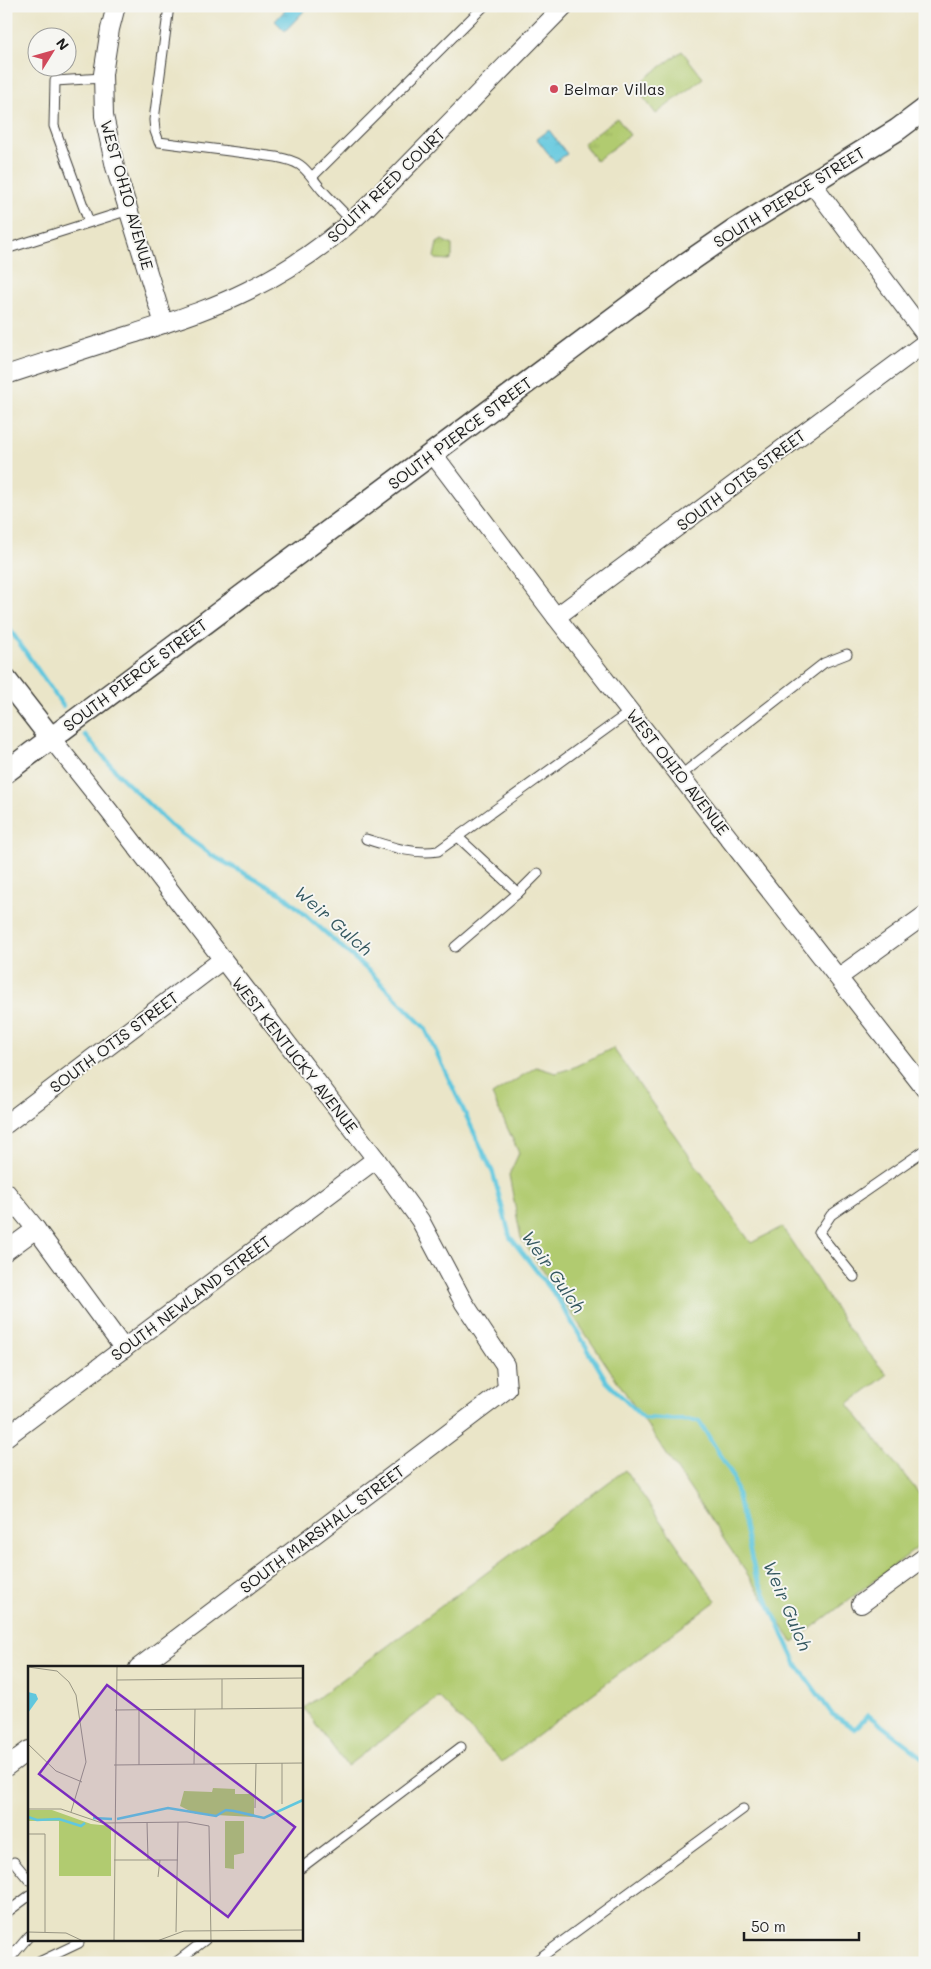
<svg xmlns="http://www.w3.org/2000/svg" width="931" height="1969" font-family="Mali,sans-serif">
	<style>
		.green { fill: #b1cb70; stroke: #667446 }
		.park { fill: url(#park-tufts); stroke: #667446 }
		.water { fill: url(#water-ripples); stroke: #3e727d }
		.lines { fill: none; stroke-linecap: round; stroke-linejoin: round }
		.stream { stroke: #61c7de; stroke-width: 4.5 }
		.service-casing { stroke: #3b3a36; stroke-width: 11 }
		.minor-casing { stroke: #3b3a36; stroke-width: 20 }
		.tertiary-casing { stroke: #3b3a36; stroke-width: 24 }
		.service { stroke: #fff; stroke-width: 9 }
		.minor { stroke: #fff; stroke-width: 18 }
		.tertiary { stroke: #fff; stroke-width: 21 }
		.poi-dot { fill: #d1495b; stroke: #f6f6f2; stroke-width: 2 }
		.labels { text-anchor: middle; stroke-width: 4; stroke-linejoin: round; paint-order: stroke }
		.poi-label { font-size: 16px; fill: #1c1c1c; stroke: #f6f6f2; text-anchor: start }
		.street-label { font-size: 16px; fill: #1c1c1c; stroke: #f6f6f2 }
		.water-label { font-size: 18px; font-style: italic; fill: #345860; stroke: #f6f6f2 }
		.inset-river { fill: none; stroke: #61c7de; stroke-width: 2.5 }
		.inset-road { fill: none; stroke: #989583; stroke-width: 1 }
		.view { fill: #7b2cbf; fill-opacity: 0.15; stroke: #7b2cbf; stroke-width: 2.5 }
		.inset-edge { fill: none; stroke: #1c1c1c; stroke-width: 2.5 }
	</style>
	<defs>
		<pattern id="park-tufts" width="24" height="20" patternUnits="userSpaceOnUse" patternTransform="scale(1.25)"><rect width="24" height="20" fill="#b1cb70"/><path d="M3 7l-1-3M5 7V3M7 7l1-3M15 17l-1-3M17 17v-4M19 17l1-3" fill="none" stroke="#98ae60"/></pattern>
		<pattern id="water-ripples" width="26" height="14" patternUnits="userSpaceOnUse" patternTransform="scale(1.25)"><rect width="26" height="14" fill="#61c7de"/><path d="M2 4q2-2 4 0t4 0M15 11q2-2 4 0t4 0" fill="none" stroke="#54aabe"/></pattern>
	</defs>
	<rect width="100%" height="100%" fill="#f6f6f2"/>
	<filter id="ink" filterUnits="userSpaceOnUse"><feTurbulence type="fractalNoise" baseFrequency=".02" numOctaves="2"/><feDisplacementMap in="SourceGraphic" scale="10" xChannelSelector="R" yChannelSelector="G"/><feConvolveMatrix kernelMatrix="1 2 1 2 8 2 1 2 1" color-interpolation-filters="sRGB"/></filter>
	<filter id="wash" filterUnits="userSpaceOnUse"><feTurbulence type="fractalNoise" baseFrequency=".0096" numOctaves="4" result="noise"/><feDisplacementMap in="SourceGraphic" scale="20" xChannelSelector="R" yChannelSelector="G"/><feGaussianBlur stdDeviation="1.12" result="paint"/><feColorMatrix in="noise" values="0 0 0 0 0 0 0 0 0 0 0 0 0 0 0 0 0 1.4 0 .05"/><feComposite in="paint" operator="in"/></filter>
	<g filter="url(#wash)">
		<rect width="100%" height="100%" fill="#eae5c8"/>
		<!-- green -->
		<g class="green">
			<path d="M682 51 703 78 656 114 635 86Z"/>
			<path d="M613 1048 751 1243 782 1227 848 1328 887 1375 848 1404 925 1501V1542L793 1642 521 1238 509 1175 519 1153 492 1095 536 1067 556 1073 572 1068Z"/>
			<path d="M625 1470 716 1601 502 1762 439 1697 347 1766 304 1708Z"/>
		</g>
		<!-- park -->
		<g class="park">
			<path d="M617 118 630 135 596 161 583 143Z"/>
			<path d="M442 240 452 245V257L449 260 436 259 434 257 437 243Z"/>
		</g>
		<!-- water -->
		<g class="water">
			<path d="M289 6H300L305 10 285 31 275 21Z"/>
			<path d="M549 130 567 154 555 162 537 139Z"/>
		</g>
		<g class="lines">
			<!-- stream -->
			<g class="stream">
				<path d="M6 624 63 706"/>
				<path d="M85 735 120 776 170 825 213 856 282 894 371 973 425 1028 493 1173 510 1237 557 1297 607 1382 643 1418 699 1421 733 1476 755 1573 797 1665 832 1714 855 1729 868 1715 925 1759"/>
			</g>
		</g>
	</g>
	<g filter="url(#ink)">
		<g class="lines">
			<defs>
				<g id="service">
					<path d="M169 6 154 120 155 131 159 142 276 157C305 162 305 170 322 190 332 201 342 211 352 221"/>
					<path d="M313 176 484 6"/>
					<path d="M89 222 54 126 55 81 103 78"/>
					<path d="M6 249 129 210"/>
					<path d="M681 775 824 663 847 654"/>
					<path d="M458 837 518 893 538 873"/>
					<path d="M366 839C389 846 413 855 438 851L631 711"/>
					<path d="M455 947 518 893"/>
					<path d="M854 1277 819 1233 831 1215 925 1150"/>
					<path d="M14 1862 29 1880"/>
					<path d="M301 1868 461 1747"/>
					<path d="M6 1913 29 1896"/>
					<path d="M6 1963 29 1936"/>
					<path d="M37 1963 79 1943 77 1940"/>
					<path d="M175 1963 205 1940"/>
					<path d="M533 1963 743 1809"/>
				</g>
				<g id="minor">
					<path d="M116 6 110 29 103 74 104 116 115 167 164 324"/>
					<path d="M811 182 925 334"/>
					<path d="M6 375C49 361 91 347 133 334 172 321 211 309 247 291 292 269 332 241 368 206L564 6"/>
					<path d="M433 454 556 617 925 1089"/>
					<path d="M556 617 925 343"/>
					<path d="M51 738 109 811 376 1159 420 1220 464 1303 505 1365 507 1389 138 1668"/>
					<path d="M839 977 925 915"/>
					<path d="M6 1124 222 960"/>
					<path d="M6 1192 36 1229 124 1349"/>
					<path d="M6 1251 36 1229"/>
					<path d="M6 1437 376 1159"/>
					<path d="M861 1604 925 1557"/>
					<path d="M6 1767 29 1750"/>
				</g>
				<g id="tertiary">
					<path d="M6 680 51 738"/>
					<path d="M6 772 687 263 735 230 897 130 925 109"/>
				</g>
			</defs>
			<!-- service casing -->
			<use href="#service" class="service-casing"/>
			<!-- minor casing -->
			<use href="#minor" class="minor-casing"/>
			<!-- tertiary casing -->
			<use href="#tertiary" class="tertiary-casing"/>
			<!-- service -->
			<use href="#service" class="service"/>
			<!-- minor -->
			<use href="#minor" class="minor"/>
			<!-- tertiary -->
			<use href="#tertiary" class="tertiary"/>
		</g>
	</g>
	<!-- markers -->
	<circle class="poi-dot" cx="554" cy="89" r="5"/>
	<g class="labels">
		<!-- poi labels -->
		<g class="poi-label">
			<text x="564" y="95">Belmar Villas</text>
		</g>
		<!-- street labels -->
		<g class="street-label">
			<text transform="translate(386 185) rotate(-44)" y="6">SOUTH REED COURT</text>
			<text transform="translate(127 195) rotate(74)" y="6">WEST OHIO AVENUE</text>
			<text transform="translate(789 197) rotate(-32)" y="6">SOUTH PIERCE STREET</text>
			<text transform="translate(460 433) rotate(-37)" y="6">SOUTH PIERCE STREET</text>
			<text transform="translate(741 480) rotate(-37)" y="6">SOUTH OTIS STREET</text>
			<text transform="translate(135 675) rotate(-37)" y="6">SOUTH PIERCE STREET</text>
			<text transform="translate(678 772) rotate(52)" y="6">WEST OHIO AVENUE</text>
			<text transform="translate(114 1042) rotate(-37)" y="6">SOUTH OTIS STREET</text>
			<text transform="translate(295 1055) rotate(52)" y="6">WEST KENTUCKY AVENUE</text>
			<text transform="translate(191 1298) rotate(-37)" y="6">SOUTH NEWLAND STREET</text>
			<text transform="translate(322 1529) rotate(-37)" y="6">SOUTH MARSHALL STREET</text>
		</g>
		<!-- water labels -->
		<g class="water-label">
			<text transform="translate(333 921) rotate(41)" y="6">Weir Gulch</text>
			<text transform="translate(553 1272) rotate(55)" y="6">Weir Gulch</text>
			<text transform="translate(787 1606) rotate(67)" y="6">Weir Gulch</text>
		</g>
	</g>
	<!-- overview -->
	<g transform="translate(28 1666)">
		<rect width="275" height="275" fill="#eae5c8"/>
		<path d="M185 122 207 123V128H226V151L168 148 152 140 156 125 184 126ZM197 155H216V187L206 189V203L197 202Z" fill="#b1cb70"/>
		<path d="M0 144H24L63 158 83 160V210H31V155H0Z" fill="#b1cb70"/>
		<path d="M0 26 8 28 10 33 0 47Z" fill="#61c7de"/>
		<path class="inset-river" d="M0 151 9 154 31 153 53 160 57 157M65 152 84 153M89 153 140 142 188 150 198 144 206 145 236 152 275 134"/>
		<path class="inset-road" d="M0 1 29 5 41 16 48 29 58 96 43 146M194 13V43M89 14 275 12M87 44 275 42M0 78 28 105 54 116M166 98 167 43M86 99 275 97M111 99V44M254 138V97M227 142 228 98M0 143H33L74 157 159 156 181 160 183 275M119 156 120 194M0 168H17V266M86 194H150M130 211 132 194M0 266 38 267 55 275M148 266 150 156M86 275 89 0M129 275 156 265 275 264"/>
		<path class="view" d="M79 19 267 161 200 251 11 108Z"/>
		<rect width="275" height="275" class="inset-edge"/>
	</g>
	<!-- margin -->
	<rect width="931" height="1969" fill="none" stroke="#f6f6f2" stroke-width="25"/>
	<!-- north arrow -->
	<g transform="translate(52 52) rotate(53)"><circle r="24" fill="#f6f6f2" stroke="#9f9f9c"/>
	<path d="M0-4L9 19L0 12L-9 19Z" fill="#d1495b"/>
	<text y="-8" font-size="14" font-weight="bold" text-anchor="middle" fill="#1c1c1c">N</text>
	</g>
	<!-- scale -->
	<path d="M744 1932v8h115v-8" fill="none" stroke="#1c1c1c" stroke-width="2.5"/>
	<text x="751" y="1932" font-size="15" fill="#1c1c1c" stroke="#f6f6f2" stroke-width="4" paint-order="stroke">50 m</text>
</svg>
